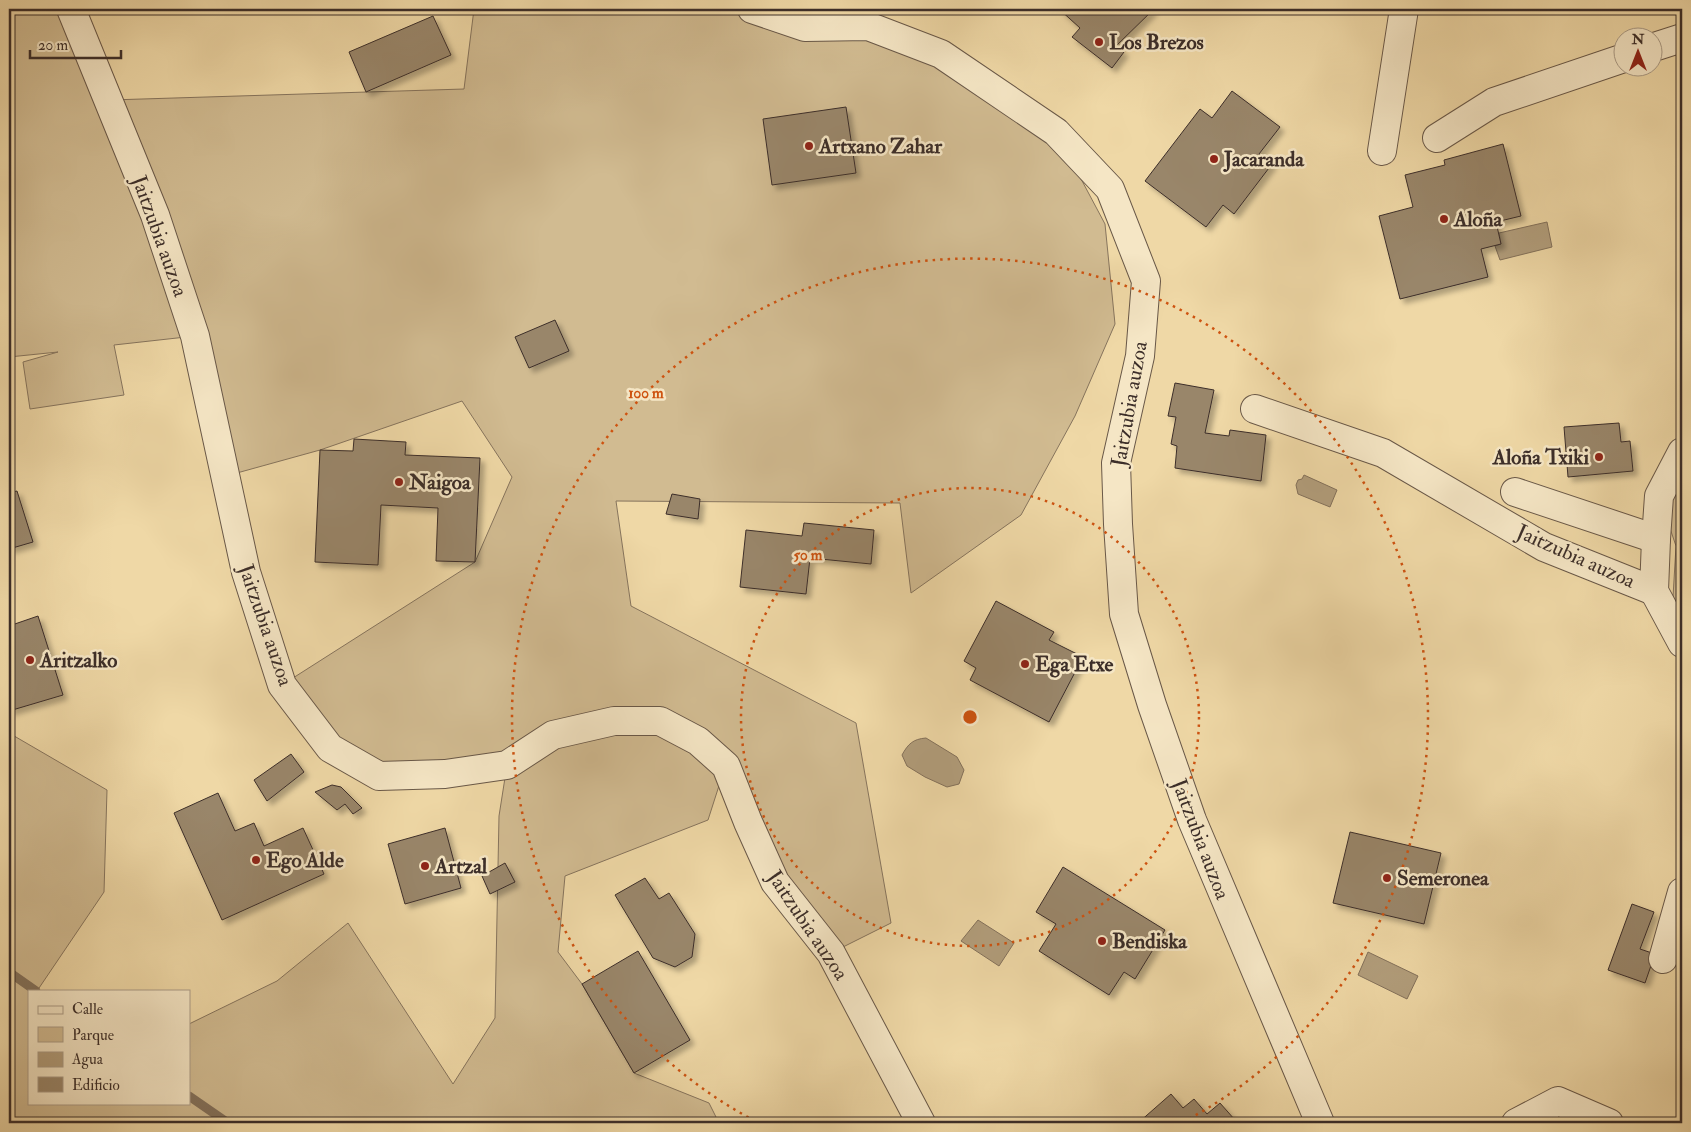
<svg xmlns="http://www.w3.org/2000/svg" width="1691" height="1132" font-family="'IM FELL Double Pica',serif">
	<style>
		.green { fill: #d1bb91; stroke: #86745d }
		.water { fill: #b29e7c; stroke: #83715b }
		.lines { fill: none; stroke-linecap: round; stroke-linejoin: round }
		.stream { stroke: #83715b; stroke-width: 9 }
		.building { fill: #99866a; stroke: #3c2e29; filter: url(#shadow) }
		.minor-casing { stroke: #695848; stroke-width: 30 }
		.minor { stroke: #f5e6c5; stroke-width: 28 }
		.ring { fill: none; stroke: #ce5310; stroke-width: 2.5; stroke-dasharray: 2.5 5 }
		.poi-dot { fill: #8f2418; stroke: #f5e6c5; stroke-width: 2 }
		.labels { text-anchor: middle; stroke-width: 5; stroke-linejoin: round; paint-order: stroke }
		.poi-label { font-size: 21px; font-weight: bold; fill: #3c2e29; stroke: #f5e6c5; text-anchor: start }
		.street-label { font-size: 21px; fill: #3c2e29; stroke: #f5e6c5 }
		.centre { fill: #ce5310; stroke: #f5e6c5; stroke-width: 2.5 }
		.ring-label { font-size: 15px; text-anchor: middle; font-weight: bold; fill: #ce5310; stroke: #f5e6c5; stroke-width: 5; stroke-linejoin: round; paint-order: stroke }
	</style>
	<defs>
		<filter id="shadow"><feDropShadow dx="4.5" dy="4.5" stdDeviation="2.5" flood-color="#0004"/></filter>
	</defs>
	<rect width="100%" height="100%" fill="#efd8a6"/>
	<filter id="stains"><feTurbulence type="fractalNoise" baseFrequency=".004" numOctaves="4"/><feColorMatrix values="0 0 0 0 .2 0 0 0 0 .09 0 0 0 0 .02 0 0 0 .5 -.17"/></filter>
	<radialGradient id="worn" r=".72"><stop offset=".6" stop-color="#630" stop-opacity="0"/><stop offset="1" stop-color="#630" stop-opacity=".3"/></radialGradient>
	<!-- green -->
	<g class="green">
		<path d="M9 9H74L110 100 464 89 474 9H752L868 26 1056 132 1105 224 1115 324 1075 416 1021 515 911 593 900 503 616 501 631 606 856 723 891 923 831 953 775 882 725 767 708 820 565 876 558 952 582 984 634 1073 709 1103 719 1123H9V733L107 790 104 892 37 991H29V1103H189V1024L277 981 348 923 453 1084 495 1018 499 816 507 765 379 776 282 685 475 562 512 477 462 401 320 450 226 476 195 336 114 345 124 395 30 409 23 362 58 352 9 357Z"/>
		<path d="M1682 482V619L1673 597 1676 546 1659 496Z"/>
	</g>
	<!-- water -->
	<g class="water">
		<path d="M1547 222 1552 247 1500 260 1495 246 1501 244 1499 233Z"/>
		<path d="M1304 475 1337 490 1330 507 1298 494 1296 485 1298 480 1302 479Z"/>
		<path d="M926 738 957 757 964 770 959 784 947 787 925 777 907 766 902 755C908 744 913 739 926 738Z"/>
		<path d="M978 920 1014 943 999 966 961 941Z"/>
		<path d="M1368 952 1418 976 1407 999 1358 975Z"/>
	</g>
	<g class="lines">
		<!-- stream -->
		<g class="stream">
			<path d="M9 972 36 991"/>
			<path d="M189 1096 228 1123"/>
		</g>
	</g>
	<!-- building -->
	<g class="building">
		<path d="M1059 9H1154L1116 46 1124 52 1112 68 1072 37 1080 28Z"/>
		<path d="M433 16 451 55 366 92 349 52Z"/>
		<path d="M1232 91 1280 127 1259 154 1272 164 1234 214 1223 205 1206 227 1145 181 1200 109 1212 118Z"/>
		<path d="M846 107 856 173 772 185 763 119Z"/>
		<path d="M1503 144 1521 216 1496 222 1501 244 1481 249 1488 277 1400 299 1379 216 1413 207 1405 175 1445 165 1444 160Z"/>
		<path d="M555 320 569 351 529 368 515 337Z"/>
		<path d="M1175 383 1214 390 1205 433 1229 436 1230 430 1266 435 1261 481 1175 468 1177 446 1171 444 1176 417 1168 416Z"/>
		<path d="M1619 423 1621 442 1630 441 1633 471 1568 477 1564 427Z"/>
		<path d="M354 439 406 442 405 455 480 458 475 562 436 561 438 508 381 505 378 565 315 562 320 450 353 451Z"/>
		<path d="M17 491 33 542 9 549V493Z"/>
		<path d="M672 494 700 499 698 519 666 514Z"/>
		<path d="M804 523 874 530 871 564 810 558 806 594 740 587 746 530 802 536Z"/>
		<path d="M996 601 1054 632 1049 640 1083 657 1049 722 970 680 976 668 964 661Z"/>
		<path d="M38 616 63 695 9 711V626Z"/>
		<path d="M291 754 304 772 267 801 254 780Z"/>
		<path d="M332 785 341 787 362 808 353 814 345 804 337 810 315 792Z"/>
		<path d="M218 793 235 831 254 823 264 846 303 828 324 874 222 920 174 813Z"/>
		<path d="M445 828 461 888 405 904 388 844Z"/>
		<path d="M1350 832 1441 853 1424 924 1333 903Z"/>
		<path d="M505 863 515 882 490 894 482 876Z"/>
		<path d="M1063 867 1165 930 1135 979 1124 972 1109 995 1039 951 1056 924 1036 912Z"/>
		<path d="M645 878 659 899 669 893 695 934 692 957 675 967 653 958 615 895Z"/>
		<path d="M1632 904 1654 912 1640 949 1655 954 1645 983 1608 970Z"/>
		<path d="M638 951 690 1040 634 1073 582 984Z"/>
		<path d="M1682 958V986H1679Z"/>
		<path d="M1171 1094 1183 1108 1194 1099 1207 1114 1220 1103 1235 1120 1231 1123H1138Z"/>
	</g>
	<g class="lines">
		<defs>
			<g id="minor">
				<path d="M71 9 155 215 195 336 246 572 282 685 330 748 379 776 445 774 507 765 553 735 614 721H660L698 741 726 766 748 822 775 882 831 953 921 1123"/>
				<path d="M752 9 805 27 868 26 941 54 1056 132 1110 189 1146 281 1140 356 1116 463 1118 524 1124 614 1152 705 1192 820 1320 1123"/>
				<path d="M1654 47 1682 38"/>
				<path d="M1437 138 1494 102 1624 58"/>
				<path d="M1382 151 1404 9"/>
				<path d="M1255 409 1383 453 1544 547 1654 591"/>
				<path d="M1682 452 1659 496 1656 539 1654 591 1682 643"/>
				<path d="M1515 492 1656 539"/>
				<path d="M1663 959 1682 892"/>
				<path d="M1516 1123 1558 1101 1609 1123"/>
			</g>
		</defs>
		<!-- minor casing -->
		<use href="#minor" class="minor-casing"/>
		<!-- minor -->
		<use href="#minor" class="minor"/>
	</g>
	<!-- distance rings -->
	<g class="ring">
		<circle cx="970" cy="717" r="229"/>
		<path d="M755 1121A458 458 0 1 1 1185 1121"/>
	</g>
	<!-- markers -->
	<g class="poi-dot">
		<circle cx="1099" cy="42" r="5"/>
		<circle cx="809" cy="146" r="5"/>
		<circle cx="1214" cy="159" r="5"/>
		<circle cx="1444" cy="219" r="5"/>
		<circle cx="1599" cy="457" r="5"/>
		<circle cx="399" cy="482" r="5"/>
		<circle cx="30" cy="660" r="5"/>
		<circle cx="1025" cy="664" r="5"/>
		<circle cx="256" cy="860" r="5"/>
		<circle cx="425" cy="866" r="5"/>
		<circle cx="1387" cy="878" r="5"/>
		<circle cx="1102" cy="941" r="5"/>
	</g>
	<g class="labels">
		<!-- poi labels -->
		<g class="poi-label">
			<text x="1109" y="49">Los Brezos</text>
			<text x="819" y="153">Artxano Zahar</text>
			<text x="1224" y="166">Jacaranda</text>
			<text x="1454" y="226">Aloña</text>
			<text x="1589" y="464" text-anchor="end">Aloña Txiki</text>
			<text x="409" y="489">Naigoa</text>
			<text x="40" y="667">Aritzalko</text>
			<text x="1035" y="671">Ega Etxe</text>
			<text x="266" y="867">Ego Alde</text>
			<text x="435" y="873">Artzal</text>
			<text x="1397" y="885">Semeronea</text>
			<text x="1112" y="948">Bendiska</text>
		</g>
		<!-- street labels -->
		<g class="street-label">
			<text transform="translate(160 236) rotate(70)" y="7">Jaitzubia auzoa</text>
			<text transform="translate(1129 404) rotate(-80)" y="7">Jaitzubia auzoa</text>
			<text transform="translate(1576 556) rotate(24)" y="7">Jaitzubia auzoa</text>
			<text transform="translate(266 625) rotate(71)" y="7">Jaitzubia auzoa</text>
			<text transform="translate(1201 839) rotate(69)" y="7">Jaitzubia auzoa</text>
			<text transform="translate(808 925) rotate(56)" y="7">Jaitzubia auzoa</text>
		</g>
	</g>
	<circle cx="970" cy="717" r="8" class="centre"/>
	<g class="ring-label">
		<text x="646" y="398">100 m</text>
		<text x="808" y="560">50 m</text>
	</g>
	<!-- margin -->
	<rect width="1691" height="1132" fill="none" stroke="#efd8a6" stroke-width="30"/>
	<rect x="10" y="10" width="1671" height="1112" fill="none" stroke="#3c2e29" stroke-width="2.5"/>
	<rect x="15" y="15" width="1661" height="1102" fill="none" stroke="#3c2e29"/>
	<!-- legend -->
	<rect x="28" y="990" width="162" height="115" fill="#f5e6c5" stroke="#ab9c87"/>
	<rect x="38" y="1006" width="25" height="8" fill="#f5e6c5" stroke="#ab9c87"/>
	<text x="72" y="1014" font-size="15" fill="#3c2e29">Calle</text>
	<rect x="38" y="1027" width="25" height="15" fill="#d1bb91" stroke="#ab9c87"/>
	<text x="72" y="1040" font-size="15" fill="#3c2e29">Parque</text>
	<rect x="38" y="1052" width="25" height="15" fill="#b29e7c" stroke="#ab9c87"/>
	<text x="72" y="1064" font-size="15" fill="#3c2e29">Agua</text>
	<rect x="38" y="1077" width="25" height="15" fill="#99866a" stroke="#ab9c87"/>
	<text x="72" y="1090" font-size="15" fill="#3c2e29">Edificio</text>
	<!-- north arrow -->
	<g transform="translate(1638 52)"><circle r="24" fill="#f5e6c5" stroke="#ab9c87"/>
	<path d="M0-4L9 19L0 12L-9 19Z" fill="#8f2418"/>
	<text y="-8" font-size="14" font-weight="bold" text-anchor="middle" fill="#3c2e29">N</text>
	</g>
	<!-- scale -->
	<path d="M30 50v8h91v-8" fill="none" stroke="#3c2e29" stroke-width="2.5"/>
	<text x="38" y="50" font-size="15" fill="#3c2e29" stroke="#f5e6c5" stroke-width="4" paint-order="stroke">20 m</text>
	<rect width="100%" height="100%" filter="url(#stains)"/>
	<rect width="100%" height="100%" fill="url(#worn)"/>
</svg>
